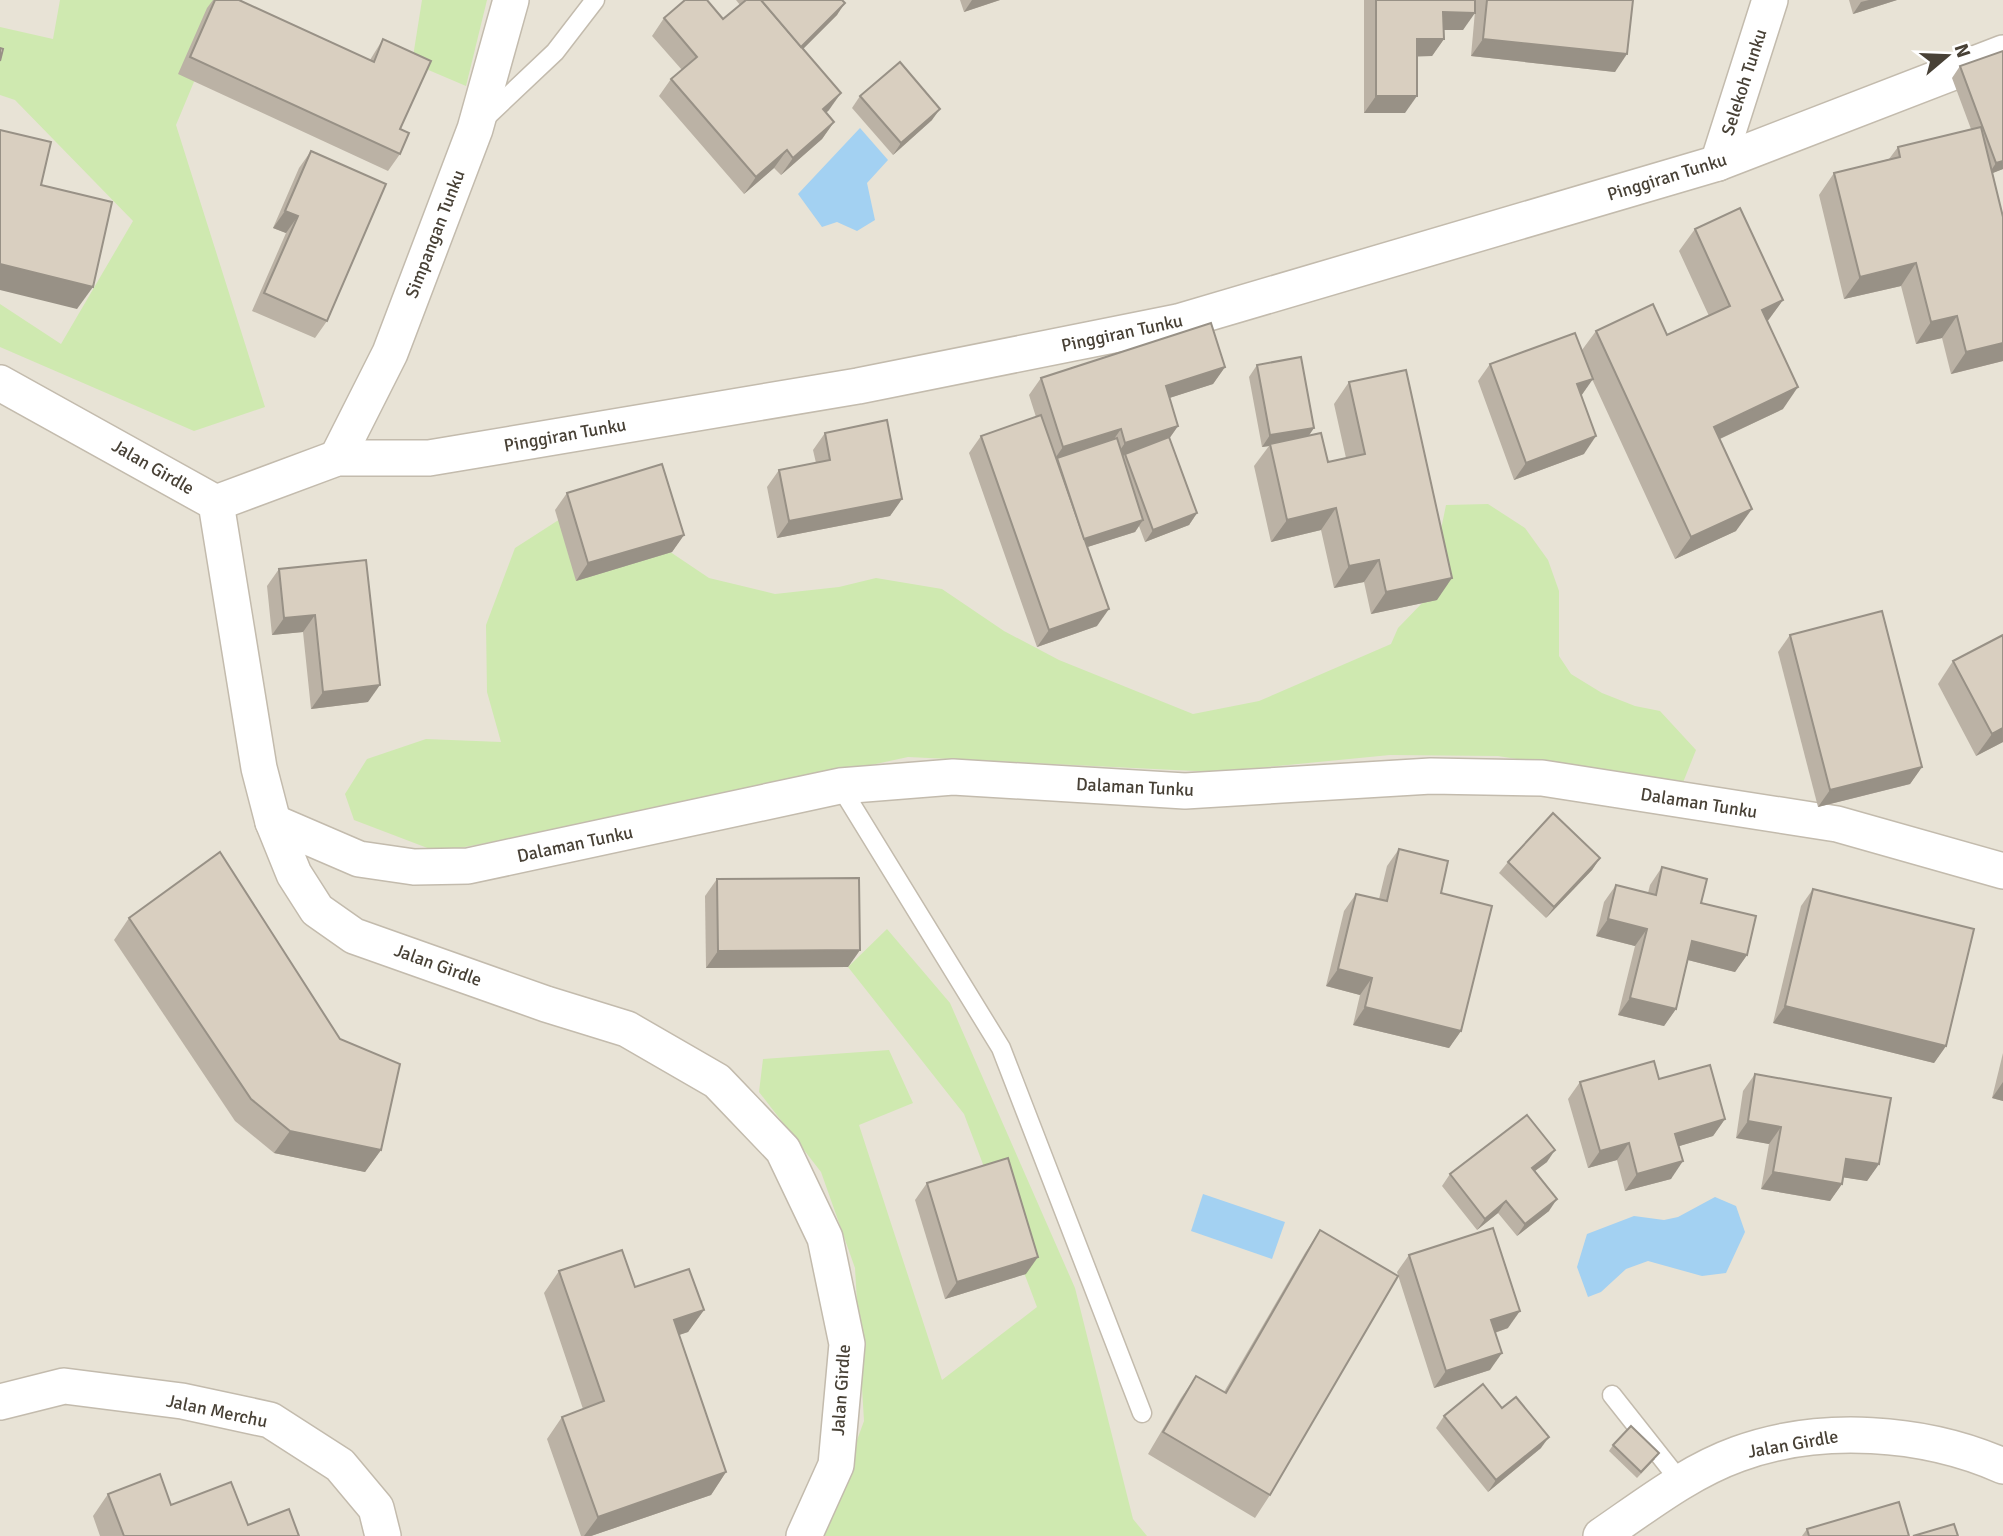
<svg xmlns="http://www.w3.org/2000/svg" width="2003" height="1536" font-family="Signika,sans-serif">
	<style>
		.residential { fill: #e8e3d6 }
		.green { fill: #cfe9b0 }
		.water { fill: #a3d1f2 }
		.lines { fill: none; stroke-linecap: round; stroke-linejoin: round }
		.lane-casing { stroke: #c3bbad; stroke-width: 21 }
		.street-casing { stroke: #c3bbad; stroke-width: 38 }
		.lane { stroke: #fff; stroke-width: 18 }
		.street { stroke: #fff; stroke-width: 35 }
		.wall { fill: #bbb2a5 }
		.shaded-wall { fill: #989186 }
		.building { fill: #d9cfc0; stroke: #989186; stroke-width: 2 }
		.labels { text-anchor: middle; stroke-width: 6; stroke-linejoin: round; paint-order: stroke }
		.street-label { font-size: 18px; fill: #484136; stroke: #fff }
	</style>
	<rect width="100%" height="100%" fill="#f4f1e8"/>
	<!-- residential -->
	<rect class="residential" x="0" y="0" width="2003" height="1536"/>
	<!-- green -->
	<g class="green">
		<path d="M60 0H228L176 125 265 407 194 431 0 347V304L61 344 133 221 15 100 0 95V27L53 39Z"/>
		<path d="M422 0H487L466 86 412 63Z"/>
		<path d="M1488 504 1525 528 1548 560 1559 591V656L1571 674 1602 693 1635 706 1660 711 1696 750 1680 790 1629 777 1498 756 1390 755 1216 772 908 757 687 805 438 852 354 820 345 794 367 759 426 739 501 742 487 692 486 625 515 548 571 512 645 535 709 578 775 594 839 587 876 578 942 589 1004 631 1059 660 1193 714 1259 701 1391 644 1398 628 1427 598 1446 505Z"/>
		<path d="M887 929 950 1003 1075 1288 1133 1519 1147 1536H822L864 1421 855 1268 821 1172 759 1092 763 1059 889 1050 913 1103 859 1125 942 1380 1037 1307 964 1114 848 967Z"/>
	</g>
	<!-- water -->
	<g class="water">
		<path d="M860 128 888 160 867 183 875 220 857 231 837 222 822 227 798 194Z"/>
		<path d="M1203 1194 1285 1222 1272 1259 1191 1231Z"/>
		<path d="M1715 1197 1736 1206 1745 1232 1726 1273 1702 1276 1648 1261 1626 1269 1601 1292 1588 1297 1577 1267 1587 1234 1634 1216 1664 1220 1678 1217Z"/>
	</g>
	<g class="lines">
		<defs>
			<g id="lane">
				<path d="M482 121 555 52 595 0"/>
				<path d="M840 786 1001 1048 1142 1413"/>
				<path d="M1612 1395 1680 1481"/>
			</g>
			<g id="street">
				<path d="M1718 163 1770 0"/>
				<path d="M0 383 216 503 259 768 273 822 294 874 317 910 354 936 546 1004 627 1029 717 1081 783 1150 825 1238 847 1344 836 1465 804 1536"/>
				<path d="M337 458 390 353 475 129 511 0"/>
				<path d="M216 503 337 458H429L858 386 1178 322 1718 163 2003 53"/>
				<path d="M273 822 359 859 414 867 468 866 840 786 953 777 1185 791 1431 776 1542 778 1837 824 2003 871"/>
				<path d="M0 1402 64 1386 182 1401 270 1420 340 1465 376 1508 383 1536"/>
				<path d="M1601 1536C1645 1506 1688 1472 1738 1454 1820 1424 1924 1431 2003 1466"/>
			</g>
		</defs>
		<!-- lane casing -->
		<use href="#lane" class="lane-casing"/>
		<!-- street casing -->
		<use href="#street" class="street-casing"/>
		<!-- lane -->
		<use href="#lane" class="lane"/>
		<!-- street -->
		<use href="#street" class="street"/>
	</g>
	<!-- wall -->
	<g class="wall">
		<path d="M213 0H239L370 60 383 39 400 129V154L388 171 178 74 207 8Z"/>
		<path d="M736 0H842L837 15 803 49 829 110 826 113 834 122 822 139 781 175 774 168 744 194 659 96 671 79 682 70 652 36 664 18 723 19 740 5Z"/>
		<path d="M960 0H1000L964 12Z"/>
		<path d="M1364 0H1475L1463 30H1444V39L1432 56H1417L1405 113H1364Z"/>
		<path d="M1476 0H1633L1615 72 1471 56Z"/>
		<path d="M1849 0H1897L1853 14Z"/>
		<path d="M2003 51V169L1992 173 2003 217V361L1951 374 1942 338 1916 344 1901 286 1844 299 1819 195 1834 173 1889 159 1898 147 1971 129 1952 78 1960 66Z"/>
		<path d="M860 96 932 120 893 155 852 108Z"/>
		<path d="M311 151 327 321 315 338 252 311 286 233 273 228 299 168Z"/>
		<path d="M1695 229 1783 300 1767 321 1783 409 1720 439 1736 531 1675 559 1592 379 1581 396 1584 454 1514 480 1478 381 1490 364 1582 350 1596 331 1667 335 1709 316 1679 251Z"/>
		<path d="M1257 365 1328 462 1346 458 1334 404 1349 382 1437 600 1371 614 1364 582 1334 588 1321 530 1271 542 1254 466 1269 446 1262 447 1249 377Z"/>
		<path d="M1225 367 1213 384 1169 398 1178 426 1169 439 1197 513 1189 525 1145 542 1139 526 1135 532 1087 547 1097 626 1037 647 969 453 981 436 1036 417 1029 395 1041 378Z"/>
		<path d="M825 433 902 499 890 516 777 538 767 487 779 470 816 463 813 450Z"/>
		<path d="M567 493 684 535 672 552 576 581 555 510Z"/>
		<path d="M366 560 368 702 311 709 303 632 272 635 267 586 279 569Z"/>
		<path d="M1790 635 1922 767 1910 784 1818 807 1778 652Z"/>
		<path d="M1953 661 2003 742 1976 756 1938 684Z"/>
		<path d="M1399 849 1441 893 1461 1031 1449 1048 1353 1025 1360 995 1326 986 1344 911 1356 894 1379 899 1387 866Z"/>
		<path d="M1600 858 1592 870 1546 918 1499 873 1508 862Z"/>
		<path d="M1662 867 1701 903 1747 955 1735 972 1688 960 1676 1009 1664 1026 1618 1015 1635 946 1596 936 1604 902 1616 885 1648 893 1650 885Z"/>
		<path d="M717 879 860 950 848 967 706 968 705 896Z"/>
		<path d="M1813 889 1946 1046 1934 1063 1773 1023 1801 906Z"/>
		<path d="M129 918 381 1150 365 1172 274 1153 235 1121 114 940Z"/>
		<path d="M2003 1053V1101L1992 1098Z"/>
		<path d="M1755 1074 1879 1164 1867 1181 1843 1177 1842 1184 1830 1201 1761 1189 1769 1144 1736 1138 1743 1091Z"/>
		<path d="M1659 1079 1725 1119 1713 1136 1679 1146 1671 1179 1625 1191 1617 1160 1588 1168 1568 1099 1580 1082Z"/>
		<path d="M1547 1162 1535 1171 1549 1211 1517 1236 1498 1213 1477 1230 1442 1186 1450 1174Z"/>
		<path d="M927 1183 1026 1274 945 1299 915 1200Z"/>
		<path d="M1320 1230 1270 1495 1255 1518 1148 1454 1181 1398 1196 1376 1224 1392 1305 1253Z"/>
		<path d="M1409 1255 1508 1328 1495 1333 1490 1370 1434 1388 1397 1272Z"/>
		<path d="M559 1271 635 1287 704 1310 688 1332 679 1335 726 1472 711 1495 591 1536H581L547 1439 562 1417 583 1409 544 1293Z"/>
		<path d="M1502 1408 1541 1448 1488 1492 1436 1428 1444 1416Z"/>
		<path d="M1613 1445 1655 1459 1637 1478 1609 1451Z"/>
		<path d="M108 1494 171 1505 248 1525 299 1536H100L93 1516Z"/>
		<path d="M1807 1529 1909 1536H1802Z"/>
	</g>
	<!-- shaded-wall -->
	<g class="shaded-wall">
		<path d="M972 0H1000L964 12Z"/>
		<path d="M1869 0H1897L1853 14 1861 2Z"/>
		<path d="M845 3 837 15 793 59 801 47Z"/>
		<path d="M1443 12 1475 13 1463 30H1431Z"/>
		<path d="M1417 39H1444L1432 56 1405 57Z"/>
		<path d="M1483 39 1627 54 1615 72 1471 56Z"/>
		<path d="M841 93 829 110 811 126 823 109Z"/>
		<path d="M1376 96H1417L1405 113H1364Z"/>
		<path d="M940 109 932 120 893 155 901 143Z"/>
		<path d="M834 122 822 139 781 175 793 158Z"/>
		<path d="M787 150 774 168 744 194 756 177Z"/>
		<path d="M2003 161V169L1988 175 1996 163Z"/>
		<path d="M285 211 298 216 286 233 273 228Z"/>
		<path d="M1916 263 1901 286 1844 299 1860 277Z"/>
		<path d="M0 264 93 287 77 309 0 290Z"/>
		<path d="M1783 300 1767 322 1762 310Z"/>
		<path d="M1957 316 1942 338 1916 344 1931 322Z"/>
		<path d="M2003 343V361L1951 374 1966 352Z"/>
		<path d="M1225 367 1213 384 1154 403 1166 386Z"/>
		<path d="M1593 379 1581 396 1577 384Z"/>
		<path d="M1798 387 1783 409 1698 449 1714 427Z"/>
		<path d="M1178 426 1166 443 1125 454 1122 457 1113 460 1125 443Z"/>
		<path d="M1314 428 1306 440 1270 444 1269 446 1262 447 1270 435Z"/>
		<path d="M1121 429 1109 446 1057 458 1051 464 1063 447Z"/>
		<path d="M1596 436 1584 454 1514 480 1526 463Z"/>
		<path d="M902 499 890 516 777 538 789 521Z"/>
		<path d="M1336 508 1321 530 1271 542 1287 520Z"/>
		<path d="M1752 509 1736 531 1675 559 1691 537Z"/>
		<path d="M1197 513 1189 525 1145 542 1153 530Z"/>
		<path d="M1143 520 1135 532 1075 551 1083 539Z"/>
		<path d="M684 535 672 552 576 581 588 563Z"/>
		<path d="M1379 560 1364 582 1334 588 1349 566Z"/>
		<path d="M1452 578 1437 600 1371 614 1386 592Z"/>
		<path d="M1109 609 1097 626 1037 647 1049 630Z"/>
		<path d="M315 615 303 632 272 635 284 618Z"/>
		<path d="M380 685 368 702 311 709 323 692Z"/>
		<path d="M2003 728V742L1976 756 1992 734Z"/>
		<path d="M1922 767 1910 784 1818 807 1830 790Z"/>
		<path d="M1600 858 1592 870 1546 918 1554 907Z"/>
		<path d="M1608 919 1647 929 1635 946 1596 936Z"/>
		<path d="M1692 941 1747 955 1735 972 1680 958Z"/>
		<path d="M860 950 848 967 706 968 718 951Z"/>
		<path d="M1338 969 1372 978 1360 995 1326 986Z"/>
		<path d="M1630 998 1676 1009 1664 1026 1618 1015Z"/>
		<path d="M1785 1006 1946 1046 1934 1063 1773 1023Z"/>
		<path d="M1365 1007 1461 1031 1449 1048 1353 1025Z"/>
		<path d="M2003 1082V1101L1992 1098Z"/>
		<path d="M1725 1119 1713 1136 1663 1151 1675 1134Z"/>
		<path d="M1748 1121 1781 1127 1769 1144 1736 1138Z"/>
		<path d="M290 1131 381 1150 365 1172 274 1153Z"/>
		<path d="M1629 1143 1617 1160 1588 1168 1600 1151Z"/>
		<path d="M1555 1150 1547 1162 1524 1179 1532 1168Z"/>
		<path d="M1846 1159 1879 1164 1867 1181 1834 1176Z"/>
		<path d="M1683 1161 1671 1179 1625 1191 1637 1174Z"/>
		<path d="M1773 1172 1842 1184 1830 1201 1761 1189Z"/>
		<path d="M1557 1199 1549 1211 1517 1236 1525 1224Z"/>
		<path d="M1506 1201 1498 1213 1477 1230 1485 1219Z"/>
		<path d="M1038 1257 1026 1274 945 1299 957 1282Z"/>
		<path d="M704 1310 688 1332 658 1342 674 1320Z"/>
		<path d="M1520 1311 1508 1328 1479 1338 1491 1320Z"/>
		<path d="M1502 1353 1490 1370 1434 1388 1446 1371Z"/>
		<path d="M1549 1437 1541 1448 1488 1492 1496 1480Z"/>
		<path d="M726 1472 711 1495 591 1536H584L598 1517Z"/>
	</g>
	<!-- building -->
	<g class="building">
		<path d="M215 0H239L374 62 383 39 431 61 400 129 409 133 400 154 190 57Z"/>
		<path d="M685 0H707L723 19 746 0H761L841 93 823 109 834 122 793 158 787 150 756 177 671 79 697 57 664 18Z"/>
		<path d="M761 0H842L845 3 801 47Z"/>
		<path d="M1376 0H1475V13L1443 12 1444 39H1417V96H1376Z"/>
		<path d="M1487 0H1633L1627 54 1483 39Z"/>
		<path d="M0 48 3 49 0 61Z"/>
		<path d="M2003 51V161L1996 163 1960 66Z"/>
		<path d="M900 62 940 109 901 143 860 96Z"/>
		<path d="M1981 127 2003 217V343L1966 352 1957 316 1931 322 1916 263 1860 277 1834 173 1900 157 1898 147Z"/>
		<path d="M0 130 51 142 41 185 112 202 93 287 0 264Z"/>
		<path d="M311 151 386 184 327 321 264 293 298 216 285 211Z"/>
		<path d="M1740 208 1783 300 1762 310 1798 387 1714 427 1752 509 1691 537 1596 331 1653 304 1667 335 1730 306 1695 229Z"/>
		<path d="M1211 323 1225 367 1166 386 1178 426 1125 443 1121 429 1063 447 1041 378Z"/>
		<path d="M1575 333 1593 379 1577 384 1596 436 1526 463 1490 364Z"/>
		<path d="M1301 357 1314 428 1270 435 1257 365Z"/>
		<path d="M1406 370 1452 578 1386 592 1379 560 1349 566 1336 508 1287 520 1270 444 1321 433 1328 462 1365 454 1349 382Z"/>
		<path d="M1041 415 1109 609 1049 630 981 436Z"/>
		<path d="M887 420 902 499 789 521 779 470 830 460 825 433Z"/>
		<path d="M1169 437 1197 513 1153 530 1125 454Z"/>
		<path d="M1117 438 1143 520 1084 539 1057 458Z"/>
		<path d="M662 464 684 535 588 563 567 493Z"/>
		<path d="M366 560 380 685 323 692 315 615 284 618 279 569Z"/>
		<path d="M1882 611 1922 767 1830 790 1790 635Z"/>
		<path d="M2003 635V728L1992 734 1953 661Z"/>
		<path d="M1553 813 1600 858 1554 907 1508 862Z"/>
		<path d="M1399 849 1448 861 1441 893 1492 906 1461 1031 1365 1007 1372 978 1338 969 1356 894 1387 901Z"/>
		<path d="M220 852 340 1039 400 1064 381 1150 290 1131 251 1099 129 918Z"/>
		<path d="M1662 867 1707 879 1701 903 1756 916 1747 955 1692 941 1676 1009 1630 998 1647 929 1608 919 1616 885 1656 895Z"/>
		<path d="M859 878 860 950 718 951 717 879Z"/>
		<path d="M1813 889 1974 929 1946 1046 1785 1006Z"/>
		<path d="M1654 1061 1659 1079 1710 1065 1725 1119 1675 1134 1683 1161 1637 1174 1629 1143 1600 1151 1580 1082Z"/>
		<path d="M1755 1074 1891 1098 1879 1164 1846 1159 1842 1184 1773 1172 1781 1127 1748 1121Z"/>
		<path d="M1527 1115 1555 1150 1532 1168 1557 1199 1525 1224 1506 1201 1485 1219 1450 1174Z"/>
		<path d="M1008 1158 1038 1257 957 1282 927 1183Z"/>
		<path d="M1493 1228 1520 1311 1491 1320 1502 1353 1446 1371 1409 1255Z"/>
		<path d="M1320 1230 1398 1276 1270 1495 1163 1432 1196 1376 1226 1393Z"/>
		<path d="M622 1250 635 1287 689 1269 704 1310 674 1320 726 1472 598 1517 562 1417 604 1401 559 1271Z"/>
		<path d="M1483 1384 1502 1408 1516 1397 1549 1437 1496 1480 1444 1416Z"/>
		<path d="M1631 1426 1659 1453 1641 1472 1613 1445Z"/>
		<path d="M160 1474 171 1505 231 1482 248 1525 289 1509 299 1536H124L108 1494Z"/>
		<path d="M1899 1502 1909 1536H1809L1807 1529Z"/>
		<path d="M1954 1524 1958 1536H1913Z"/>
	</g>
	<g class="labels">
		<!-- street labels -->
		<g class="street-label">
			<text transform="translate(1744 82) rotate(-72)" y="6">Selekoh Tunku</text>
			<text transform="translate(1667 177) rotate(-17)" y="6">Pinggiran Tunku</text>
			<text transform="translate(435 234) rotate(-69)" y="6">Simpangan Tunku</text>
			<text transform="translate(1122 333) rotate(-12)" y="6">Pinggiran Tunku</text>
			<text transform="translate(565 435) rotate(-10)" y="6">Pinggiran Tunku</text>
			<text transform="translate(153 467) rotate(30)" y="6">Jalan Girdle</text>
			<text transform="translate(1135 787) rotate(3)" y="6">Dalaman Tunku</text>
			<text transform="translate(1699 803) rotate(9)" y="6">Dalaman Tunku</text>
			<text transform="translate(575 844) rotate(-12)" y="6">Dalaman Tunku</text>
			<text transform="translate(438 965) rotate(20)" y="6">Jalan Girdle</text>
			<text transform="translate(841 1390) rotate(-86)" y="6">Jalan Girdle</text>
			<text transform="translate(217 1411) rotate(12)" y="6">Jalan Merchu</text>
			<text transform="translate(1793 1444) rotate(-10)" y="6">Jalan Girdle</text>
		</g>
	</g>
	<!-- north arrow -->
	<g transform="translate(1947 56) rotate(71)" stroke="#ffffff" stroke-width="5" paint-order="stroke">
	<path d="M0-5L12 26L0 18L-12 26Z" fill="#484136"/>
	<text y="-10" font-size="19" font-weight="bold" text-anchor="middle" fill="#484136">N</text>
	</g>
</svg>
